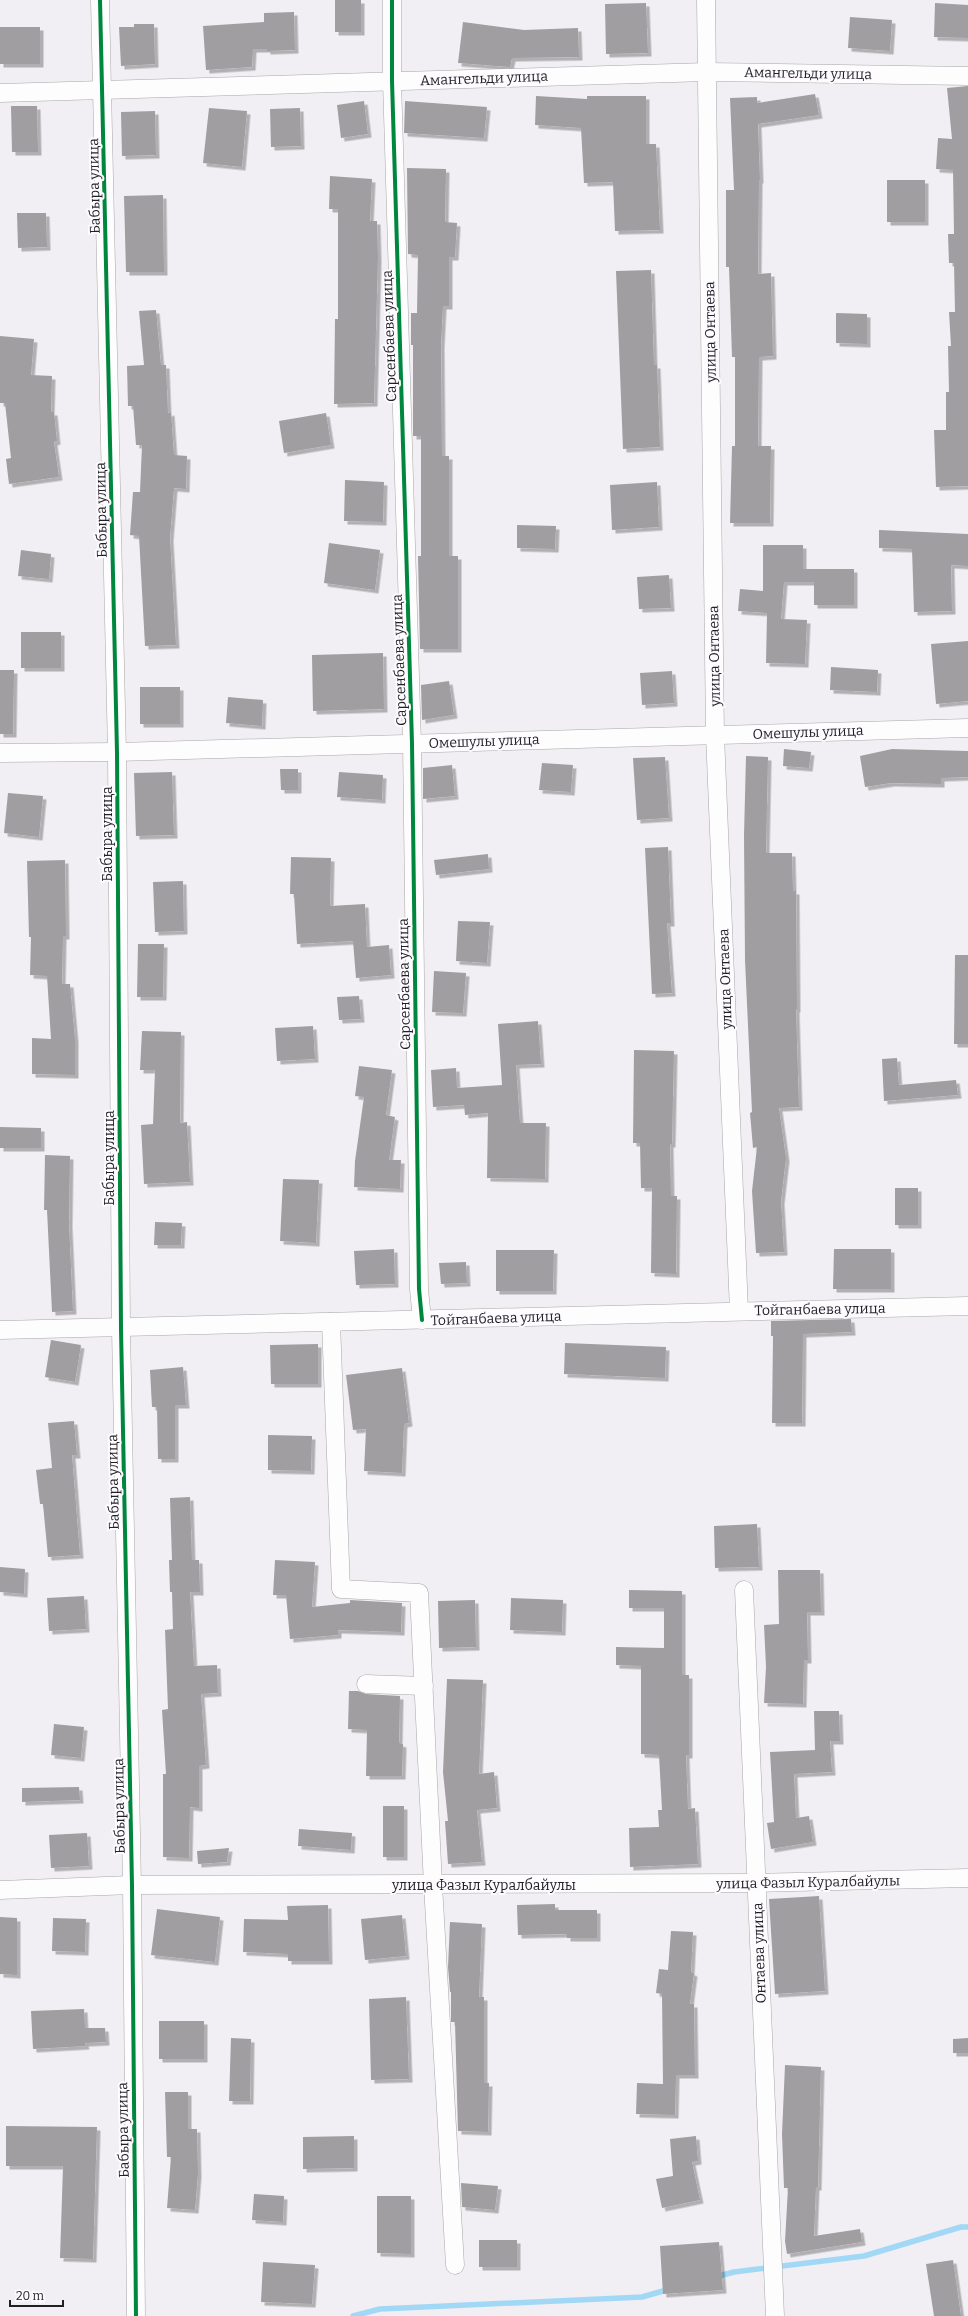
<svg xmlns="http://www.w3.org/2000/svg" width="968" height="2316" font-family="Bitter,serif">
	<style>
		.lines { fill: none; stroke-linecap: round; stroke-linejoin: round }
		.stream { stroke: #a1d8f5; stroke-width: 5.5 }
		.building { fill: #a09ea1; filter: url(#shadow) }
		.minor-casing { stroke: #a8a6a9; stroke-width: 19 }
		.minor { stroke: #fdfdfd; stroke-width: 18 }
		.cycleway-casing { stroke: #fdfbff; stroke-width: 6 }
		.cycleway { stroke: #00873e; stroke-width: 4 }
		.labels { text-anchor: middle; stroke-width: 4; stroke-linejoin: round; paint-order: stroke }
		.street-label { font-size: 14px; fill: #201f22; stroke: #fdfbff }
	</style>
	<defs>
		<filter id="shadow"><feDropShadow dx="3.5" dy="3.5" stdDeviation="0" flood-color="#0004"/></filter>
	</defs>
	<rect width="100%" height="100%" fill="#f1eff3"/>
	<g class="lines">
		<!-- stream -->
		<g class="stream">
			<path d="M715 2277 734 2272 864 2256 961 2227H968"/>
			<path d="M353 2316 380 2309 642 2297 670 2289"/>
		</g>
	</g>
	<!-- building -->
	<g class="building">
		<rect x="335" y="0" width="26" height="32"/>
		<path d="M646 3 648 53 606 54 605 4Z"/>
		<path d="M935 3 968 5V38L934 37Z"/>
		<path d="M294 12 295 50 267 51V49H253L252 67 206 70 203 26 264 22V13Z"/>
		<path d="M850 17 892 20 890 51 848 48Z"/>
		<path d="M463 22 524 30 578 28 579 57 512 58 510 67 458 63Z"/>
		<path d="M134 24H154L155 64 121 66 119 27H134Z"/>
		<rect x="0" y="27" width="40" height="37"/>
		<path d="M968 86V486L936 487 934 430H946V392H949L948 346H951L949 312H955L954 263H949L948 234H954L953 170 936 169 938 138 952 139 947 88Z"/>
		<path d="M815 94 819 115 758 124 760 180H759L758 274 771 273 773 356 759 357 758 446H771L770 523H730L732 446H735V357H732L729 267H726V190H734L730 98 757 97V103Z"/>
		<path d="M536 96 587 99V96H646V144H656L660 230 615 231 613 182 584 183 581 128 535 125Z"/>
		<path d="M364 101 368 134 341 138 337 105Z"/>
		<path d="M405 101 487 107 484 138 404 133Z"/>
		<path d="M11 106H37L38 152H12Z"/>
		<path d="M209 108 247 111 242 167 203 163Z"/>
		<path d="M300 108 301 146 271 147 270 109Z"/>
		<path d="M155 111 156 155 122 156 121 112Z"/>
		<path d="M407 168 446 169 445 222 457 223 455 257H449V306H443L441 345 442 456H449V556H458V649H420L418 556H421V436H413V345H411V313H417L418 255 408 254Z"/>
		<path d="M330 176 372 179 370 221H377L378 258 374 403 334 404 335 319H338V209H329Z"/>
		<rect x="887" y="180" width="38" height="42"/>
		<path d="M163 195 164 272H126L124 196Z"/>
		<path d="M17 213H46L47 247 18 248Z"/>
		<path d="M651 270 654 365H657L660 447 623 449 616 271Z"/>
		<path d="M156 310 161 365H166L168 413 171 412 174 455 187 456 186 489 174 488 170 538 176 645 145 646 139 536 130 535 133 492H140L142 445H136L133 406H128L127 366 144 365 139 311Z"/>
		<path d="M836 313 867 314V344L836 343Z"/>
		<path d="M0 336 34 339 31 375 52 376 51 412H54L57 441 54 442 59 477 9 484 6 459 11 458 5 403H0Z"/>
		<path d="M326 413 331 445 284 453 279 421Z"/>
		<path d="M345 480 384 482 383 522 344 521Z"/>
		<path d="M657 482 659 527 612 530 610 485Z"/>
		<path d="M517 525 556 526 555 549 517 548Z"/>
		<path d="M879 530 968 534V566L951 565 952 611 914 612 912 549 879 548Z"/>
		<path d="M329 543 380 550 375 590 324 583Z"/>
		<path d="M763 545H803V569H854V605H814V582H784L781 619 807 620 805 664 766 663 767 613 738 611 740 589 763 591Z"/>
		<path d="M21 550 51 554 49 579 18 576Z"/>
		<path d="M669 575 671 608 639 609 637 577Z"/>
		<rect x="21" y="632" width="40" height="36"/>
		<path d="M968 641V701L936 704 931 644Z"/>
		<path d="M383 653 384 709 313 711 312 655Z"/>
		<path d="M831 667 878 670 877 692 830 690Z"/>
		<path d="M0 670H14L13 734H0Z"/>
		<path d="M672 671 674 703 642 705 640 673Z"/>
		<path d="M449 681 454 715 422 720 421 685Z"/>
		<rect x="140" y="687" width="40" height="37"/>
		<path d="M228 697 263 700 262 726 226 723Z"/>
		<path d="M784 749 811 752 809 768 783 766Z"/>
		<path d="M892 749 968 751V777L941 778V784L891 783 865 787 860 756Z"/>
		<path d="M746 756 768 757 766 853H792L793 891H796L797 1009H796L799 1107 779 1108 786 1158 781 1201 784 1252 756 1253 752 1191 757 1147 753 1148 750 1113 752 1112 745 960 744 836Z"/>
		<path d="M665 757 669 818 637 820 633 758Z"/>
		<path d="M542 763 573 765 571 792 539 790Z"/>
		<path d="M452 765 455 796 423 799V768Z"/>
		<path d="M280 769H298V790H281Z"/>
		<path d="M172 772 174 835 136 836 134 773Z"/>
		<path d="M339 772 383 775 382 800 337 797Z"/>
		<path d="M8 793 43 796 39 837 4 833Z"/>
		<path d="M668 847 671 923H667L672 993 652 994 645 848Z"/>
		<path d="M488 854 489 869 436 875 434 860Z"/>
		<path d="M291 857 331 858 330 906 365 904 367 947 389 945 391 975 356 978 353 941 297 944 294 894H290Z"/>
		<path d="M65 860 66 936H63L62 984H70L75 1039V1075L32 1074V1038L51 1039 47 976 30 975 31 937H29L27 861Z"/>
		<path d="M183 881 184 931 155 932 153 882Z"/>
		<path d="M458 921 490 922 487 963 456 961Z"/>
		<path d="M138 944H164L163 997H137Z"/>
		<path d="M955 955H968V1044H954Z"/>
		<path d="M434 971 466 973 463 1013 432 1012Z"/>
		<path d="M359 996 361 1019 339 1020 337 997Z"/>
		<path d="M538 1021 541 1064 516 1065 520 1123H546L545 1179 487 1178 488 1113 465 1115 464 1105 433 1107 431 1070 456 1068 457 1088 502 1085 498 1024Z"/>
		<path d="M313 1026 315 1059 277 1061 275 1028Z"/>
		<path d="M142 1031 181 1032 180 1123 187 1122 190 1182 144 1184 141 1125 153 1124 155 1070H140Z"/>
		<path d="M634 1050 674 1051 672 1144H670L671 1196H677L676 1274 651 1273 652 1188H641L640 1143H633Z"/>
		<path d="M897 1058 899 1085 956 1080 958 1095 884 1101 882 1059Z"/>
		<path d="M359 1066 392 1070 386 1115 395 1117 389 1160H401L400 1189 354 1187 355 1161 364 1097 355 1096Z"/>
		<path d="M0 1127 41 1128V1148H0Z"/>
		<path d="M45 1155 70 1156 69 1224 73 1311 52 1312 47 1210H44Z"/>
		<path d="M283 1179 319 1180 316 1243 280 1241Z"/>
		<rect x="895" y="1188" width="23" height="37"/>
		<path d="M155 1222 182 1223 181 1245H154Z"/>
		<path d="M394 1249 395 1284 356 1285 354 1251Z"/>
		<path d="M834 1249H891V1289H833Z"/>
		<path d="M496 1250H554L553 1291H496Z"/>
		<path d="M466 1262 467 1283 441 1284 439 1263Z"/>
		<path d="M851 1319 852 1332 803 1334 802 1423H772L773 1336H771V1321Z"/>
		<path d="M51 1340 81 1345 75 1382 45 1377Z"/>
		<path d="M565 1343 666 1347 665 1378 564 1374Z"/>
		<path d="M318 1344V1384H271L270 1345Z"/>
		<path d="M183 1367 186 1405H175V1459H158L157 1407H152L150 1370Z"/>
		<path d="M402 1368 409 1423 404 1424 402 1473 364 1471 366 1429 353 1430 346 1375Z"/>
		<path d="M74 1421 77 1455H72L80 1555 48 1557 43 1504H40L36 1470 52 1468 48 1423Z"/>
		<path d="M268 1435 312 1436 311 1471 268 1470Z"/>
		<path d="M190 1497 192 1560H199L200 1592H190L194 1666 217 1665 218 1693 201 1694 206 1765 199 1766V1808L190 1807 189 1858 163 1857V1774H166L162 1710 168 1709 165 1630 173 1629 172 1592H170L169 1560H172L170 1498Z"/>
		<path d="M757 1524 759 1567 715 1568 714 1526Z"/>
		<path d="M275 1560 315 1562 312 1607 350 1603V1600L402 1603 401 1632 338 1630V1635L290 1639 286 1595H273Z"/>
		<path d="M0 1567 25 1569 24 1594 0 1592Z"/>
		<path d="M778 1570H820L821 1612H807L808 1660H804L803 1704 764 1703 766 1667 764 1625 779 1624Z"/>
		<path d="M629 1590 682 1591V1675H689V1755H686L688 1809 695 1808 698 1864 630 1867 629 1828 659 1827 658 1810H662L659 1755 641 1754V1666L616 1665V1647L664 1648V1608H629Z"/>
		<path d="M84 1596 86 1629 49 1631 47 1598Z"/>
		<path d="M511 1598 563 1600 562 1632 510 1630Z"/>
		<path d="M475 1600 476 1647 439 1648 438 1601Z"/>
		<path d="M447 1679 483 1680 479 1774 494 1772 497 1808 477 1810 482 1862 448 1864 445 1821H448L443 1772Z"/>
		<path d="M349 1691H358L366 1694 400 1696 399 1743 403 1744 402 1776H366L367 1730 348 1729Z"/>
		<path d="M814 1711H839L840 1741H830L832 1772 794 1774 796 1818 809 1816 813 1842 771 1849 767 1823 774 1822 770 1752 815 1750Z"/>
		<path d="M54 1724 84 1727 81 1758 51 1755Z"/>
		<path d="M79 1787 80 1800 22 1802V1788Z"/>
		<rect x="383" y="1806" width="21" height="51"/>
		<path d="M299 1829 352 1833 351 1850 298 1846Z"/>
		<path d="M87 1833 89 1866 51 1868 49 1835Z"/>
		<path d="M229 1848 227 1862 198 1864 197 1851Z"/>
		<path d="M819 1896 825 1991 775 1994 769 1899Z"/>
		<path d="M555 1904V1910H597V1938H567V1934L518 1935 517 1905Z"/>
		<path d="M328 1905 329 1961H288V1954L243 1952 244 1919 288 1920 287 1906Z"/>
		<path d="M157 1909 220 1917 215 1962 151 1955Z"/>
		<path d="M402 1915 406 1956 365 1960 361 1919Z"/>
		<path d="M0 1917 17 1918V1975L0 1974Z"/>
		<path d="M53 1918 86 1919 85 1952 52 1951Z"/>
		<path d="M450 1922 482 1924 479 1997H484V2083H489L488 2132 458 2131 455 2022H451V1992H450L448 1967Z"/>
		<path d="M671 1931 693 1932 691 1972 694 1973 690 2004H694L695 2075H676L675 2115 636 2114 637 2083 663 2084 662 1994 656 1993 659 1969 668 1970Z"/>
		<path d="M406 1997 409 2079 371 2080 369 1999Z"/>
		<path d="M84 2009 85 2028H105L106 2042 85 2043 86 2046 33 2049 31 2011Z"/>
		<rect x="159" y="2021" width="45" height="38"/>
		<path d="M231 2038 251 2039 250 2101H229Z"/>
		<path d="M968 2038V2053H953V2039Z"/>
		<path d="M785 2065 821 2067 818 2187H816L814 2236 860 2229 862 2242 787 2254 785 2241 788 2188H784L782 2134Z"/>
		<path d="M165 2092H188V2129H197L198 2174 195 2210 167 2208 171 2157H167Z"/>
		<path d="M6 2126 97 2127 93 2259 60 2258 63 2166H6Z"/>
		<path d="M354 2136V2168L303 2169V2137Z"/>
		<path d="M696 2136 698 2161 692 2162 700 2200 662 2208 656 2179 673 2176 670 2139Z"/>
		<path d="M461 2183 498 2186 495 2210 462 2207Z"/>
		<path d="M254 2194 284 2196 283 2222 252 2220Z"/>
		<path d="M377 2196H411V2254L377 2253Z"/>
		<rect x="479" y="2240" width="38" height="27"/>
		<path d="M719 2242 723 2290 663 2294 660 2246Z"/>
		<path d="M953 2260 961 2316H934L926 2264Z"/>
		<path d="M263 2262 315 2265 312 2304 261 2302Z"/>
	</g>
	<g class="lines">
		<defs>
			<g id="minor">
				<path d="M100 0 117 752 121 1329 132 1885 136 2316"/>
				<path d="M392 0V81L412 743 419 1289 422 1320"/>
				<path d="M706 0 715 735 739 1311"/>
				<path d="M0 93 707 72 968 76"/>
				<path d="M0 753 117 752 968 728"/>
				<path d="M331 1322 341 1589 419 1593 433 1885 455 2265"/>
				<path d="M0 1330 968 1306"/>
				<path d="M744 1590 775 2316"/>
				<path d="M366 1684 424 1686"/>
				<path d="M0 1890 132 1885 756 1883 968 1878"/>
			</g>
		</defs>
		<!-- minor casing -->
		<use href="#minor" class="minor-casing"/>
		<!-- minor -->
		<use href="#minor" class="minor"/>
		<defs>
			<g id="cycleway">
				<path d="M100 0 117 752 121 1329 132 1885 136 2316"/>
				<path d="M392 0V81L412 743 419 1289 422 1320"/>
			</g>
		</defs>
		<!-- cycleway casing -->
		<use href="#cycleway" class="cycleway-casing"/>
		<!-- cycleway -->
		<use href="#cycleway" class="cycleway"/>
	</g>
	<g class="labels">
		<!-- street labels -->
		<g class="street-label">
			<text transform="translate(808 73) rotate(1)" y="5">Амангельди улица</text>
			<text transform="translate(484 78) rotate(-2)" y="5">Амангельди улица</text>
			<text transform="translate(94 186) rotate(-91)" y="5">Бабыра улица</text>
			<text transform="translate(710 332) rotate(-91)" y="5">улица Онтаева</text>
			<text transform="translate(389 336) rotate(-92)" y="5">Сарсенбаева улица</text>
			<text transform="translate(101 510) rotate(-91)" y="5">Бабыра улица</text>
			<text transform="translate(714 656) rotate(-91)" y="5">улица Онтаева</text>
			<text transform="translate(399 660) rotate(-92)" y="5">Сарсенбаева улица</text>
			<text transform="translate(808 732) rotate(-2)" y="5">Омешулы улица</text>
			<text transform="translate(484 741) rotate(-2)" y="5">Омешулы улица</text>
			<text transform="translate(107 834) rotate(-90)" y="5">Бабыра улица</text>
			<text transform="translate(725 979) rotate(-92)" y="5">улица Онтаева</text>
			<text transform="translate(404 984) rotate(-91)" y="5">Сарсенбаева улица</text>
			<text transform="translate(109 1158) rotate(-90)" y="5">Бабыра улица</text>
			<text transform="translate(820 1309) rotate(-1)" y="5">Тойганбаева улица</text>
			<text transform="translate(496 1318) rotate(-2)" y="5">Тойганбаева улица</text>
			<text transform="translate(113 1482) rotate(-91)" y="5">Бабыра улица</text>
			<text transform="translate(119 1806) rotate(-91)" y="5">Бабыра улица</text>
			<text transform="translate(808 1882) rotate(-1)" y="5">улица Фазыл Куралбайулы</text>
			<text x="484" y="1890">улица Фазыл Куралбайулы</text>
			<text transform="translate(759 1953) rotate(-92)" y="5">Онтаева улица</text>
			<text transform="translate(123 2130) rotate(-91)" y="5">Бабыра улица</text>
		</g>
	</g>
	<!-- scale -->
	<path d="M10 2300v6h53v-6" fill="none" stroke="#201f22" stroke-width="2"/>
	<text x="16" y="2300" font-size="12" fill="#201f22" stroke="#fdfbff" stroke-width="3" paint-order="stroke">20 m</text>
</svg>
